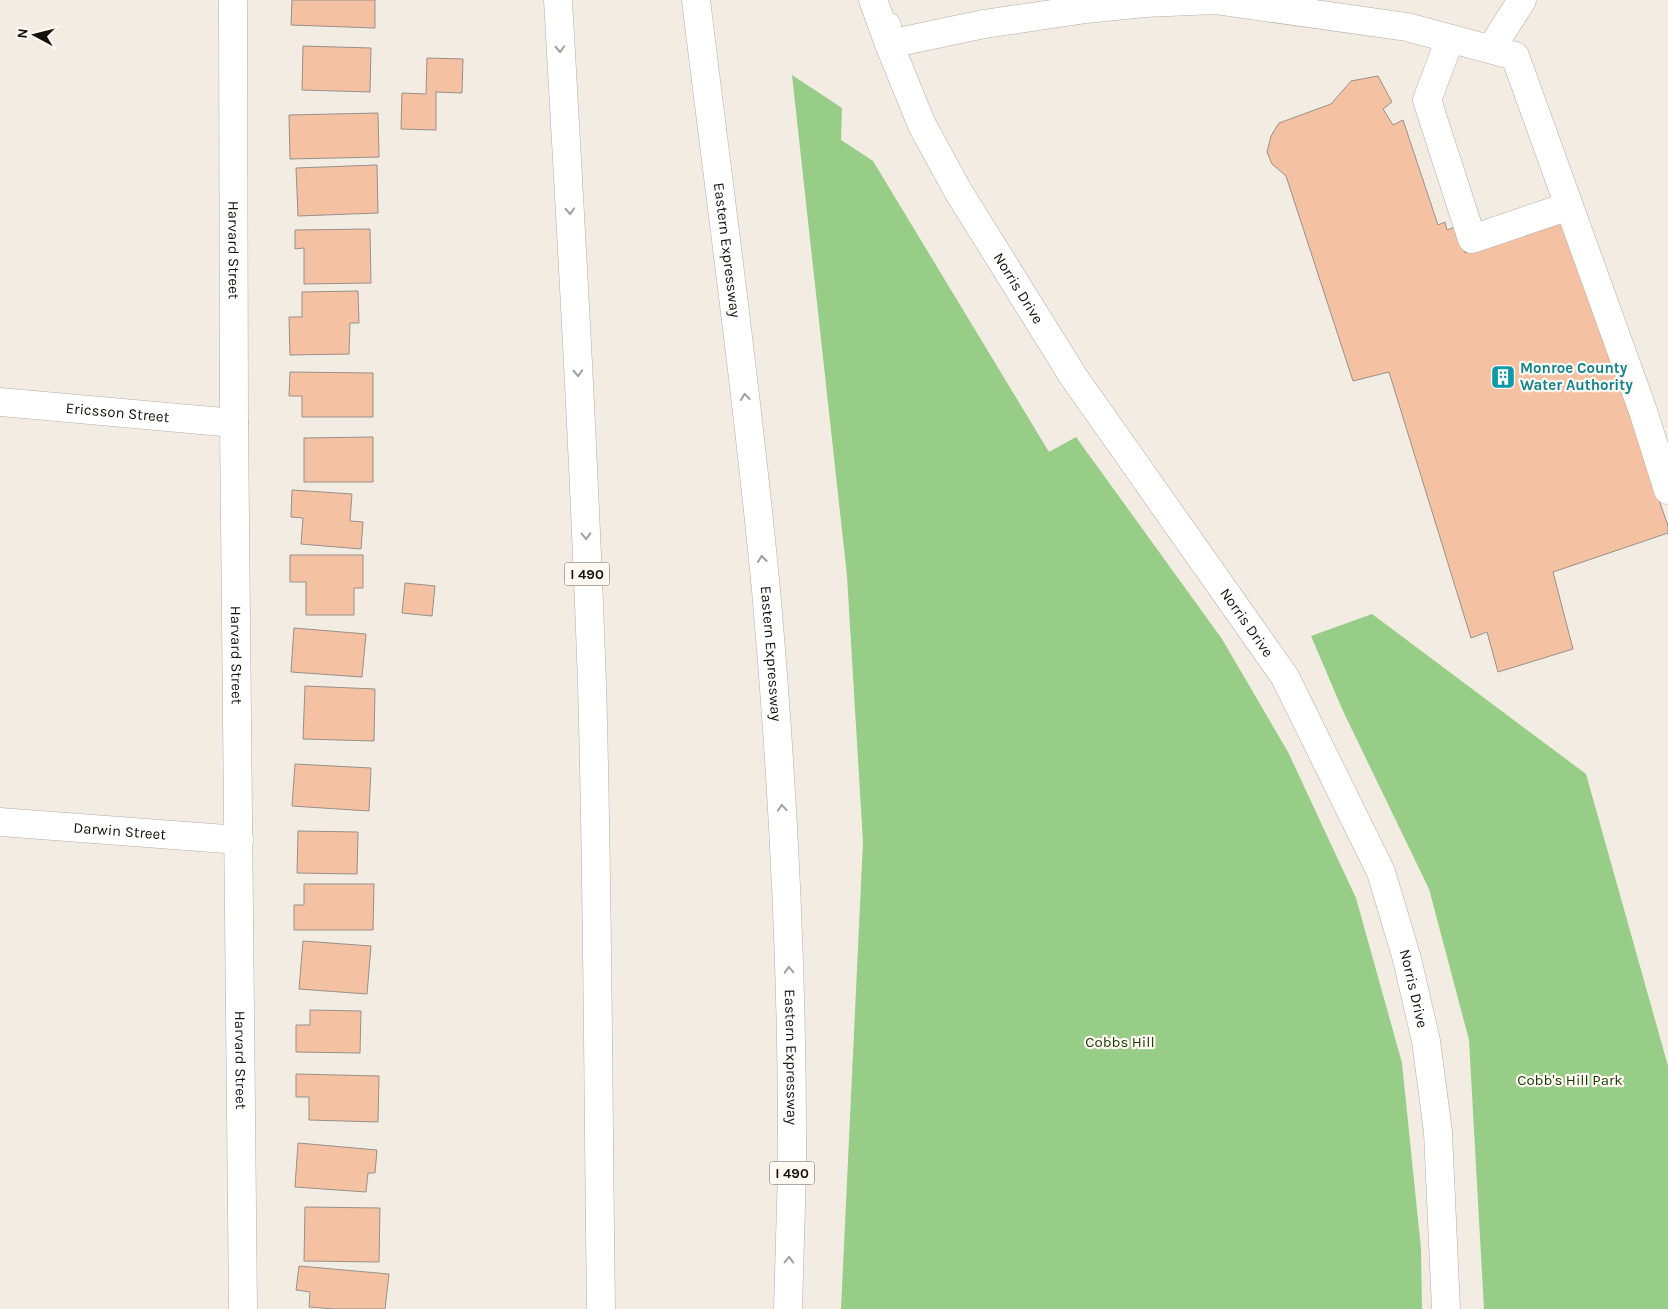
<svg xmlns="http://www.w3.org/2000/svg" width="1668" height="1309" font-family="Karla,sans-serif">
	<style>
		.green { fill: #97cd86 }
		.building { fill: #f4c2a2; stroke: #99908b }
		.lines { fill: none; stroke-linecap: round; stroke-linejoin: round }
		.minor-casing { stroke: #b3aea6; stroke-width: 29 }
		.highway-casing { stroke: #b3aea6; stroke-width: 29 }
		.minor { stroke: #fff; stroke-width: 28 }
		.highway { stroke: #fff; stroke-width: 28 }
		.oneway { stroke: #a1a09f }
		.labels { text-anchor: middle; stroke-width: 4.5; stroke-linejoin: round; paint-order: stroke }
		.shield { fill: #fff9f1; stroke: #5a5753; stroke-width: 1 }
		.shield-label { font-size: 14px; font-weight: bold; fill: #14120f }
		.street-label { font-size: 15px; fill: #14120f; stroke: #fff9f1 }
		.culture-label { font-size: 15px; font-weight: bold; fill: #0d838f; stroke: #fff9f1; text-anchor: start }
		.park-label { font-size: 15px; fill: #163b06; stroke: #fff9f1 }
	</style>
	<rect width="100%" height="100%" fill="#f2ece3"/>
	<!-- green -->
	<g class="green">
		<path d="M792 75 842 108 841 140 873 161 1049 452 1076 437 1222 639 1288 752 1356 898 1402 1063 1421 1249 1422 1309H841L863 842 847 576Z"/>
		<path d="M1372 614 1586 774 1668 1066V1309H1484L1469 1040 1429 889 1343 711 1311 636Z"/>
	</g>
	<!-- building -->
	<g class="building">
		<path d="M292 0H375V28L291 25Z"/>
		<path d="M303 46 371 48 370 92 302 90Z"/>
		<path d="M427 58 463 59 462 93 436 92V130L401 129 402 93 426 94Z"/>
		<path d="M1378 76 1392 102 1383 109 1393 125 1403 120 1438 225 1445 222 1447 230 1455 227 1465 253 1563 220 1668 526V533L1553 572 1573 649 1498 672 1487 632 1471 638 1389 372 1353 381 1286 176 1272 164 1267 152 1271 136 1279 123 1331 104 1351 81Z"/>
		<path d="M378 113 379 157 290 159 289 115Z"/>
		<path d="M377 165 378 213 298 216 296 168Z"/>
		<path d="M370 229 371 283 304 284V248L295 249V230Z"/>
		<path d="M358 291 359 323H350L349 354 290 355 289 317H302V292Z"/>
		<path d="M290 372 373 373V417H302V396H289Z"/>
		<path d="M373 437V482H304V438Z"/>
		<path d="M292 490 352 494 350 521 363 522 361 549 301 544 303 518 291 517Z"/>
		<path d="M290 555H363V588H354V615H306V582H290Z"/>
		<path d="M405 583 435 586 432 616 402 613Z"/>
		<path d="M294 628 366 634 362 677 291 672Z"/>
		<path d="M305 686 375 689 374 741 303 739Z"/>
		<path d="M295 764 371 768 369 811 292 806Z"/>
		<path d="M298 831 358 832 357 874 297 873Z"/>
		<path d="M304 884H374L373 930H294V905H304Z"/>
		<path d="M303 941 371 946 367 994 299 989Z"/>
		<path d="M310 1010 361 1011 360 1053 296 1052V1025H310Z"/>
		<path d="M296 1074 379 1076 378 1122 309 1120V1097H296Z"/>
		<path d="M298 1143 377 1150 375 1173H368L366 1192 295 1187Z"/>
		<path d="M305 1207 380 1208 379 1262 304 1261Z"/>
		<path d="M299 1266 389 1274 385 1309H335L309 1307 310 1292 296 1290Z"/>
	</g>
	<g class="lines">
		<defs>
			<g id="minor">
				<path id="s1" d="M233 0 234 423 243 1309"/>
				<path id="s2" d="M873 0 889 44 922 125 958 191 1073 376 1285 677 1381 872 1407 959 1426 1041 1438 1132 1446 1309"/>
				<path d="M887 26 889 44 984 24 1086 9 1144 3 1215 0 1407 27 1515 56 1643 411 1668 490"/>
				<path d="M1450 39 1427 100 1472 239 1569 206"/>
				<path d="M1491 49 1522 0"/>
				<path id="s3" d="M0 402 234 423"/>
				<path id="s4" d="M0 822 239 840"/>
			</g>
			<g id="highway">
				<path d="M558 0C571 228 584 456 592 684 598 892 598 1101 601 1309"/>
				<path id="s5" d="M696 0C720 197 747 393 766 590 783 783 793 977 792 1170 791 1217 789 1263 788 1309"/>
			</g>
		</defs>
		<!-- minor casing -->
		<use href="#minor" class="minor-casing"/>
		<!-- highway casing -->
		<use href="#highway" class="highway-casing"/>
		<!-- minor -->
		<use href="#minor" class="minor"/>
		<!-- highway -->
		<use href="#highway" class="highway"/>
	</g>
	<!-- one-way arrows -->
	<defs><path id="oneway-chevron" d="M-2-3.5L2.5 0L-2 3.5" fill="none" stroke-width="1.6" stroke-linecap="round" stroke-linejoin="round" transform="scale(1.25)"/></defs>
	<g class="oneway">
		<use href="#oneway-chevron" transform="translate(560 49) rotate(87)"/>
		<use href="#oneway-chevron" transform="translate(570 211) rotate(87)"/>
		<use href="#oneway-chevron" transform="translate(578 373) rotate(87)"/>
		<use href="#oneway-chevron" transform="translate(745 397) rotate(-96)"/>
		<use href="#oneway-chevron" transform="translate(586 536) rotate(88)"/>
		<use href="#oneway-chevron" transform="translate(762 559) rotate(-96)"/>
		<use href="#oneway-chevron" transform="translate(782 808) rotate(-94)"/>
		<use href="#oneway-chevron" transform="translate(789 970) rotate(-92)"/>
		<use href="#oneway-chevron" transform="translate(789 1260) rotate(-88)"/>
	</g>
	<!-- icons -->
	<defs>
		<symbol id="building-square" viewBox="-11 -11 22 22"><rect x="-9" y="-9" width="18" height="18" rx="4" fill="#0f9aa8" stroke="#fff9f1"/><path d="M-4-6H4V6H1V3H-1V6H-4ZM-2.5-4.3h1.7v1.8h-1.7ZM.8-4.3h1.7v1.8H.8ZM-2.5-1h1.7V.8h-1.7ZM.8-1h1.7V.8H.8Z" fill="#fff"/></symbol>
	</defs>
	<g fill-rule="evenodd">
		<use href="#building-square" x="1489" y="363" width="28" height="28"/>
	</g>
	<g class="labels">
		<!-- shield labels -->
		<g class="shield">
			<rect x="564.5" y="562.5" width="45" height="23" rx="4"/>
			<rect x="769.5" y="1161.5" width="45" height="23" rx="4"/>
		</g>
		<g class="shield-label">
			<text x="587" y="579">I 490</text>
			<text x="792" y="1178">I 490</text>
		</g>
		<!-- street labels -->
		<g class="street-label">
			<text dy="5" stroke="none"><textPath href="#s1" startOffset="250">Harvard Street</textPath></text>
			<text dy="5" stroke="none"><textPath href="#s5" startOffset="252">Eastern Expressway</textPath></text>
			<text dy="5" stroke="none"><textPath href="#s2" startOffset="324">Norris Drive</textPath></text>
			<text dy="5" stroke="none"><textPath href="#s3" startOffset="118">Ericsson Street</textPath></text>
			<text dy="5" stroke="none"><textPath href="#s2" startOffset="729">Norris Drive</textPath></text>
			<text dy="5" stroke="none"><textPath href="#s5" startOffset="658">Eastern Expressway</textPath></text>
			<text dy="5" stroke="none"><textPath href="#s1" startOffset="655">Harvard Street</textPath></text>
			<text dy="5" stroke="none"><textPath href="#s4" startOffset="120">Darwin Street</textPath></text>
			<text dy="5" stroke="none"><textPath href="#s2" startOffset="1134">Norris Drive</textPath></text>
			<text dy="5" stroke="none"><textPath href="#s5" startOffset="1062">Eastern Expressway</textPath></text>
			<text dy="5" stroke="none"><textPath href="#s1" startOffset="1060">Harvard Street</textPath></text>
		</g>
		<!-- culture labels -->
		<g class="culture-label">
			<text x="1520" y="373">Monroe County<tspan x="1520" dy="17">Water Authority</tspan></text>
		</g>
		<!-- park labels -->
		<g class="park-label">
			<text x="1120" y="1047">Cobbs Hill</text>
			<text x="1570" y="1085">Cobb's Hill Park</text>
		</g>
	</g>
	<!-- north arrow -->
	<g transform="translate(35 35) rotate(277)" stroke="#fff9f1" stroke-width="4" paint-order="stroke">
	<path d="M0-4L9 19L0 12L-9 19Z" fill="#14120f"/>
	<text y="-8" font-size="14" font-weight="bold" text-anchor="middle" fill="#14120f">N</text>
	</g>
</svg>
